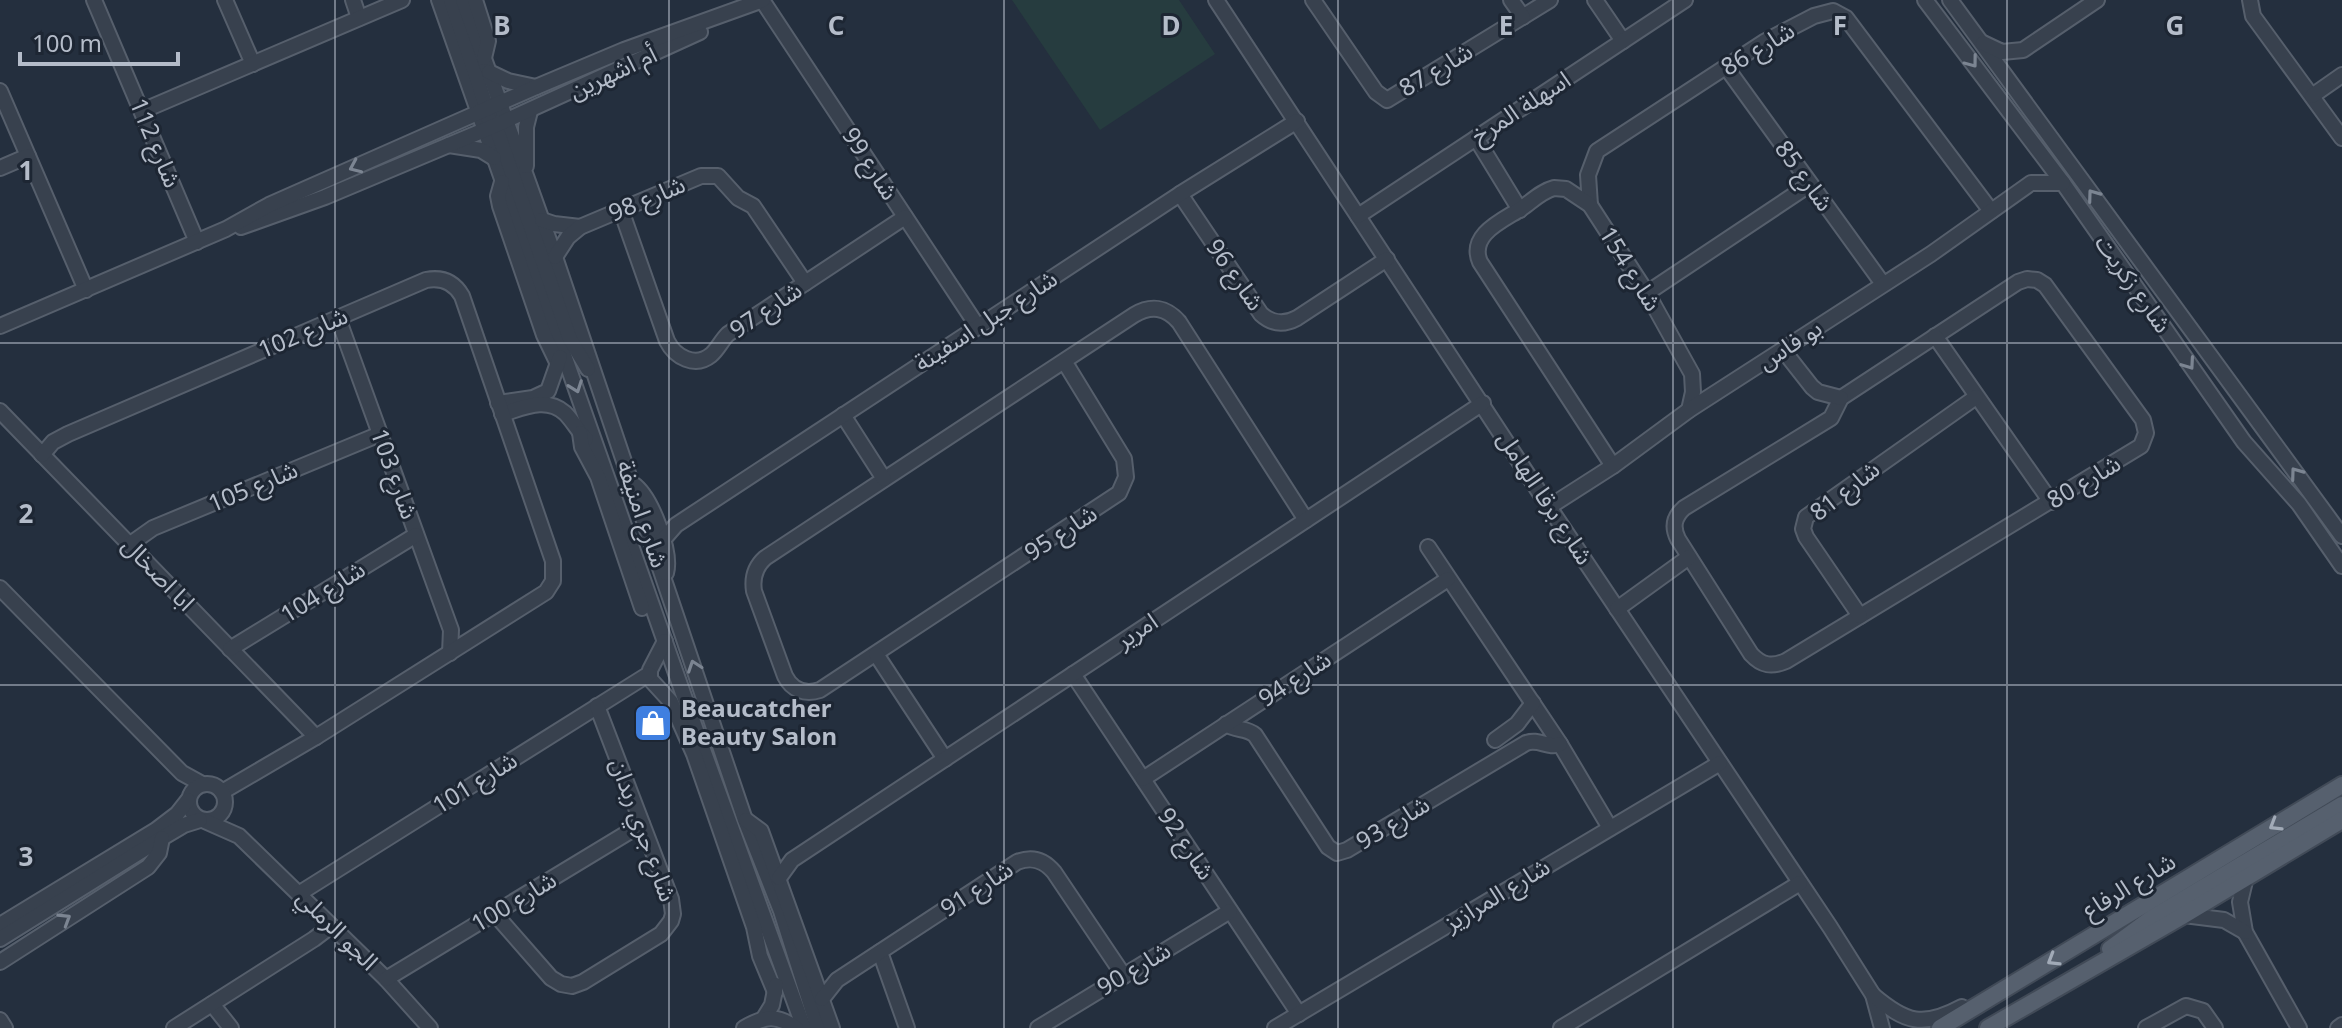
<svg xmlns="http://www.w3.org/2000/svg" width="2342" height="1028" font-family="'Noto Sans','Noto Sans Arabic',sans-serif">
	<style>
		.green { fill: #263c3f }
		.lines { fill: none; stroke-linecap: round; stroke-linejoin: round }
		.minor-casing { stroke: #565f6c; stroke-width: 18 }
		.major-casing { stroke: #414a57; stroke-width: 20 }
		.minor { stroke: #38414e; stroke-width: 14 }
		.major { stroke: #56606e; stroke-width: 16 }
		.oneway { stroke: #7c8592 }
		.oneway2 { stroke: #a1aab7 }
		.grid { fill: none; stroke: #b4bcc9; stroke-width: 2; stroke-opacity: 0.55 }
		.labels { text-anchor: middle; stroke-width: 6; stroke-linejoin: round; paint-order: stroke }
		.street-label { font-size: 24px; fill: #b4bcc9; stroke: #1d2633 }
		.poi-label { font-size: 24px; font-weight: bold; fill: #b4bcc9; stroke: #1d2633; text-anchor: start }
		.grid-label { font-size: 26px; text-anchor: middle; font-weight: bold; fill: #b4bcc9; stroke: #1d2633; stroke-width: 6; stroke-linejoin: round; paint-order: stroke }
	</style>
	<rect width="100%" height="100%" fill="#242f3e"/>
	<!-- green -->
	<path class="green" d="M1012 0H1179L1215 54 1100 130Z"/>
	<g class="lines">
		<defs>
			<g id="minor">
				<path d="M94 0 197 242"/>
				<path d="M225 0 253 64"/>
				<path d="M353 0 359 18"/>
				<path d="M439 0 697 733 804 1028"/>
				<path d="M451 0 487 109 491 115"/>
				<path d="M463 0 555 257 745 820 781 911 818 1028"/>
				<path d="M475 0 488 41 484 58"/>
				<path d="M762 0 978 327"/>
				<path d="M1216 0 1549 507 1830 927 1873 995 1882 1028"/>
				<path d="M1313 0 1376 92 1387 100 1550 0"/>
				<path d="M1511 0 1523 17"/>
				<path d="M1595 0 1623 41"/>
				<path d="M1925 0 2063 183 2244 442 2299 504 2342 566"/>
				<path d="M1950 0 2342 536"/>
				<path d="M2250 0 2253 16 2342 138"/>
				<path d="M1983 43 2002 52 2023 50 2097 0"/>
				<path d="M1726 67 1883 284"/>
				<path d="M489 72 508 81 536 87"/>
				<path d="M0 91 86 290"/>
				<path d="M2312 96 2342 75"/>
				<path d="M142 111 402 0"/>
				<path d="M488 118 498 133 570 339 588 369"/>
				<path d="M1476 138 1520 210"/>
				<path d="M449 145 481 150 494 158"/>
				<path d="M526 166V127L530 111"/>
				<path d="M0 168 28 156"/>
				<path d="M502 182 498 196 500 206 544 335 558 364"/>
				<path d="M1180 194 1261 314C1272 324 1284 325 1297 318L1387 259"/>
				<path d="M1590 205 1588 175 1597 151 1764 42 1814 16 1833 11 1846 18 1991 211"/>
				<path d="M621 210 667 341C675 357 695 368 711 355 718 349 721 341 728 334L905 217"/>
				<path d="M1358 216 1685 0"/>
				<path d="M542 220 554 224 580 227"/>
				<path d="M241 227 325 197 494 126 700 32"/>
				<path d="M555 257 568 237 580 227 701 176H718L738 198 753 206 805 283"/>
				<path d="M2027 279 2037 280 2045 285 2143 420 2146 433 2141 446 1786 661C1772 667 1762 666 1751 654L1678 539C1672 527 1674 517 1684 508L1831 418 1841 398 2018 282Z"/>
				<path d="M1647 293 1809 185"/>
				<path d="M338 318 451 630 450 653"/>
				<path d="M0 326 226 229 269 205 536 87 624 50 763 0"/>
				<path d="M1935 336 2051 502"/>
				<path d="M1783 350 1812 387 1818 392 1841 398"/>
				<path d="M1064 361 1124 459 1126 477 1119 493 820 690C805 695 792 690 785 676L754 591C752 578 755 567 765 558 888 476 1011 396 1134 315 1151 305 1166 307 1179 322L1306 520"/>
				<path d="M498 403 533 398 548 391 560 357"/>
				<path d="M0 411 316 737"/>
				<path d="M502 414C523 408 546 396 565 413 573 421 578 431 586 439"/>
				<path d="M843 415 884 479"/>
				<path d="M580 433 582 447 598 477 642 608"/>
				<path d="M42 455 53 442 68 434 426 280C442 277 454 282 462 296L553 561V581L546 592 316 737 222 792"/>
				<path d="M1613 466 1480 262C1468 234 1504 220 1522 208 1532 201 1542 191 1554 188L1566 189 1590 205 1647 293 1692 374 1693 392 1689 410"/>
				<path d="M633 484C651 496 672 552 666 573"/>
				<path d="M1549 507 1613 466 1689 410 1931 254 2031 183H2063"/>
				<path d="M662 541 676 525 1180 194 1297 121"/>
				<path d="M129 545 153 528 380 434"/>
				<path d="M1428 547 1560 744 1610 828"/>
				<path d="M0 588 182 773 202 784"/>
				<path d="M1617 609 1689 557"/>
				<path d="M1860 616 1806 537 1803 529 1806 517 1976 397"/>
				<path d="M665 641 650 670V679L671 702 694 754 754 927 760 956 775 992"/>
				<path d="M230 649 416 535"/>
				<path d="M876 654 945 759"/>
				<path d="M1073 674 1299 1014"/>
				<path d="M1226 724C1235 731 1246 727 1255 735L1328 847 1337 853 1347 850 1526 743C1539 738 1548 749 1560 744"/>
				<path d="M1495 740 1517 724 1533 703"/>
				<path d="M1143 779 1448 579"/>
				<circle cx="207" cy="802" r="18"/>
				<path d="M746 820 761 831 832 1028"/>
				<path d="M205 821 239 836 386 979 430 1028"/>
				<path d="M2246 877 2240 902 2245 932 2299 1028"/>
				<path d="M779 878 792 860 1483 403"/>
				<path d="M300 893 649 674"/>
				<path d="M495 914 551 978 561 984 572 986 583 982 661 934 671 921 673 914 671 899 597 706"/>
				<path d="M2184 915 2224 920 2245 932"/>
				<path d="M0 925 156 830 177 814 188 800"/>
				<path d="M0 939 162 838 184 825 200 820"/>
				<path d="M880 952 907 1028"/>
				<path d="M0 962 148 867 159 853 162 838"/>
				<path d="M386 979 642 824"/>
				<path d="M1873 995C1906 1023 1923 1028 1962 1007"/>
				<path d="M822 999 837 980 1017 862C1032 856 1044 860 1054 872L1124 976"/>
				<path d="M212 1004 231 1028"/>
				<path d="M764 1018 772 1005 776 985"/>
				<path d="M0 1020 5 1028"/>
				<path d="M174 1028 314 939 331 926"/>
				<path d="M744 1028C765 1016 776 1014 796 1028"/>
				<path d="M1038 1028 1230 911"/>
				<path d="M1275 1028 1720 763"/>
				<path d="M1561 1028 1800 883"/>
				<path d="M2146 1028 2186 1006 2203 1011 2215 1028"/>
				<path d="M2338 1028 2342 1025"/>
			</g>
			<g id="major">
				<path d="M2110 949 2152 918 2342 805"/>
				<path d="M1940 1028 2342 785"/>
				<path d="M1988 1028 2184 915 2342 820"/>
			</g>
		</defs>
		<!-- minor casing -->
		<use href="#minor" class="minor-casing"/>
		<!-- major casing -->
		<use href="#major" class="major-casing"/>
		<!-- minor -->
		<use href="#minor" class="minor"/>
		<!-- major -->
		<use href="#major" class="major"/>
	</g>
	<!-- one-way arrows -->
	<defs><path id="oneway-chevron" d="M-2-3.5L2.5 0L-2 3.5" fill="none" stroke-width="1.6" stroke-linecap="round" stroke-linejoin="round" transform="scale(2)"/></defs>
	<g class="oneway">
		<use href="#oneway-chevron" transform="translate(1972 62) rotate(53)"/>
		<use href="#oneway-chevron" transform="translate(355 167) rotate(156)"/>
		<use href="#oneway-chevron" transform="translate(2093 195) rotate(-126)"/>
		<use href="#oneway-chevron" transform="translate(2189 364) rotate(55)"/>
		<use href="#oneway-chevron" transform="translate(576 387) rotate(70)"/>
		<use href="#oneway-chevron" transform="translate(2296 473) rotate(-126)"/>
		<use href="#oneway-chevron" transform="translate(694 666) rotate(-109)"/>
		<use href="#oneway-chevron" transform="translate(65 919) rotate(-32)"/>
	</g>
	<g class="oneway2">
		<use href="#oneway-chevron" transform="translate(2275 825) rotate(149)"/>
		<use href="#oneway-chevron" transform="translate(2053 960) rotate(149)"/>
	</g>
	<!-- grid -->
	<path class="grid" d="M335 0V1028M669 0V1028M1004 0V1028M1338 0V1028M1673 0V1028M2007 0V1028M0 343H2342M0 685H2342"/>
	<!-- icons -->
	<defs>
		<symbol id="shop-square" viewBox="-11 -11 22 22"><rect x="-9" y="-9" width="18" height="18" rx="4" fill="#3f7fe0" stroke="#1d2633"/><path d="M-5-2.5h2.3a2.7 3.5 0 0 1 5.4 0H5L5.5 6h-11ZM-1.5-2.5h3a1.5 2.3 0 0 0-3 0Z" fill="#fff"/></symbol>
	</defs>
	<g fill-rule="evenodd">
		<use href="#shop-square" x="631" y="701" width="44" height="44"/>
	</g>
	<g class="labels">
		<!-- street labels -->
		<g class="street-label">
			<text transform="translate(1758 49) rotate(-31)" y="8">شارع 86</text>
			<text transform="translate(1436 70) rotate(-31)" y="8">شارع 87</text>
			<text transform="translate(613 73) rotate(-25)" y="8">أم اشهرين</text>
			<text transform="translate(1521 108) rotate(-33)" y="8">اسهلة المرخ</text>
			<text transform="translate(155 143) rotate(67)" y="8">شارع 112</text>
			<text transform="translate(870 164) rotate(57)" y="8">شارع 99</text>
			<text transform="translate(1804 176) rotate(54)" y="8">شارع 85</text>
			<text transform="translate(647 199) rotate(-23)" y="8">شارع 98</text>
			<text transform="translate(1630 269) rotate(58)" y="8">شارع 154</text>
			<text transform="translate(1235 275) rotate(55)" y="8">شارع 96</text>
			<text transform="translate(2133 284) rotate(55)" y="8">شارع زكريت</text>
			<text transform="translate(766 310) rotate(-34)" y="8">شارع 97</text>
			<text transform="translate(986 321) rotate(-33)" y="8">شارع جبل اسفينة</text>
			<text transform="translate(303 333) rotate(-23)" y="8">شارع 102</text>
			<text transform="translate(1790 345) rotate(-33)" y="8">بو فاس</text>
			<text transform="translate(394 474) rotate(70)" y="8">شارع 103</text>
			<text transform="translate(2084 482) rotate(-31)" y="8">شارع 80</text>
			<text transform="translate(253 487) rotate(-23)" y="8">شارع 105</text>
			<text transform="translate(1845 491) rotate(-38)" y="8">شارع 81</text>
			<text transform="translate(1545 498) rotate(57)" y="8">شارع برقا الهامل</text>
			<text transform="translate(642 514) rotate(71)" y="8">شارع امنيفة</text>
			<text transform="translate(1061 533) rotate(-33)" y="8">شارع 95</text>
			<text transform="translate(158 574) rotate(46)" y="8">ابا اصخال</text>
			<text transform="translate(323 592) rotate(-32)" y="8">شارع 104</text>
			<text transform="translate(1137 631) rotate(-33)" y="8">امرير</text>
			<text transform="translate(1295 679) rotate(-33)" y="8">شارع 94</text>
			<text transform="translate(475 783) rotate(-32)" y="8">شارع 101</text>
			<text transform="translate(1393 823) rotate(-31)" y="8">شارع 93</text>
			<text transform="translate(643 830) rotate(70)" y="8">شارع جري ربدان</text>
			<text transform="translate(1186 844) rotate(56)" y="8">شارع 92</text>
			<text transform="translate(2129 886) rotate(-31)" y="8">شارع الرفاع</text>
			<text transform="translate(977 889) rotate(-33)" y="8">شارع 91</text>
			<text transform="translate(1497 895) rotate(-31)" y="8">شارع المرازيز</text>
			<text transform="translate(514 902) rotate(-31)" y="8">شارع 100</text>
			<text transform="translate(337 930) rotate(45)" y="8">الجو الرملي</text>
			<text transform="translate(1134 969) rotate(-31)" y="8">شارع 90</text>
		</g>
		<!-- poi labels -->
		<g class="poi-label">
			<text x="681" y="717">Beaucatcher<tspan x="681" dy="28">Beauty Salon</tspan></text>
		</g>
	</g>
	<g class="grid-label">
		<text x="502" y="35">B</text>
		<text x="836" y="35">C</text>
		<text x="1171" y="35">D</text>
		<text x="1506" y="35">E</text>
		<text x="1840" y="35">F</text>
		<text x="2175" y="35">G</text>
		<text x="26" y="180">1</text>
		<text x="26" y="523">2</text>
		<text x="26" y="866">3</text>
	</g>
	<!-- scale -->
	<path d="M20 52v12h158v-12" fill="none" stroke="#b4bcc9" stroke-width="4"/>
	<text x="32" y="52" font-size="24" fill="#b4bcc9" stroke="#1d2633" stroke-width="6" paint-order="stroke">100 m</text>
</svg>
